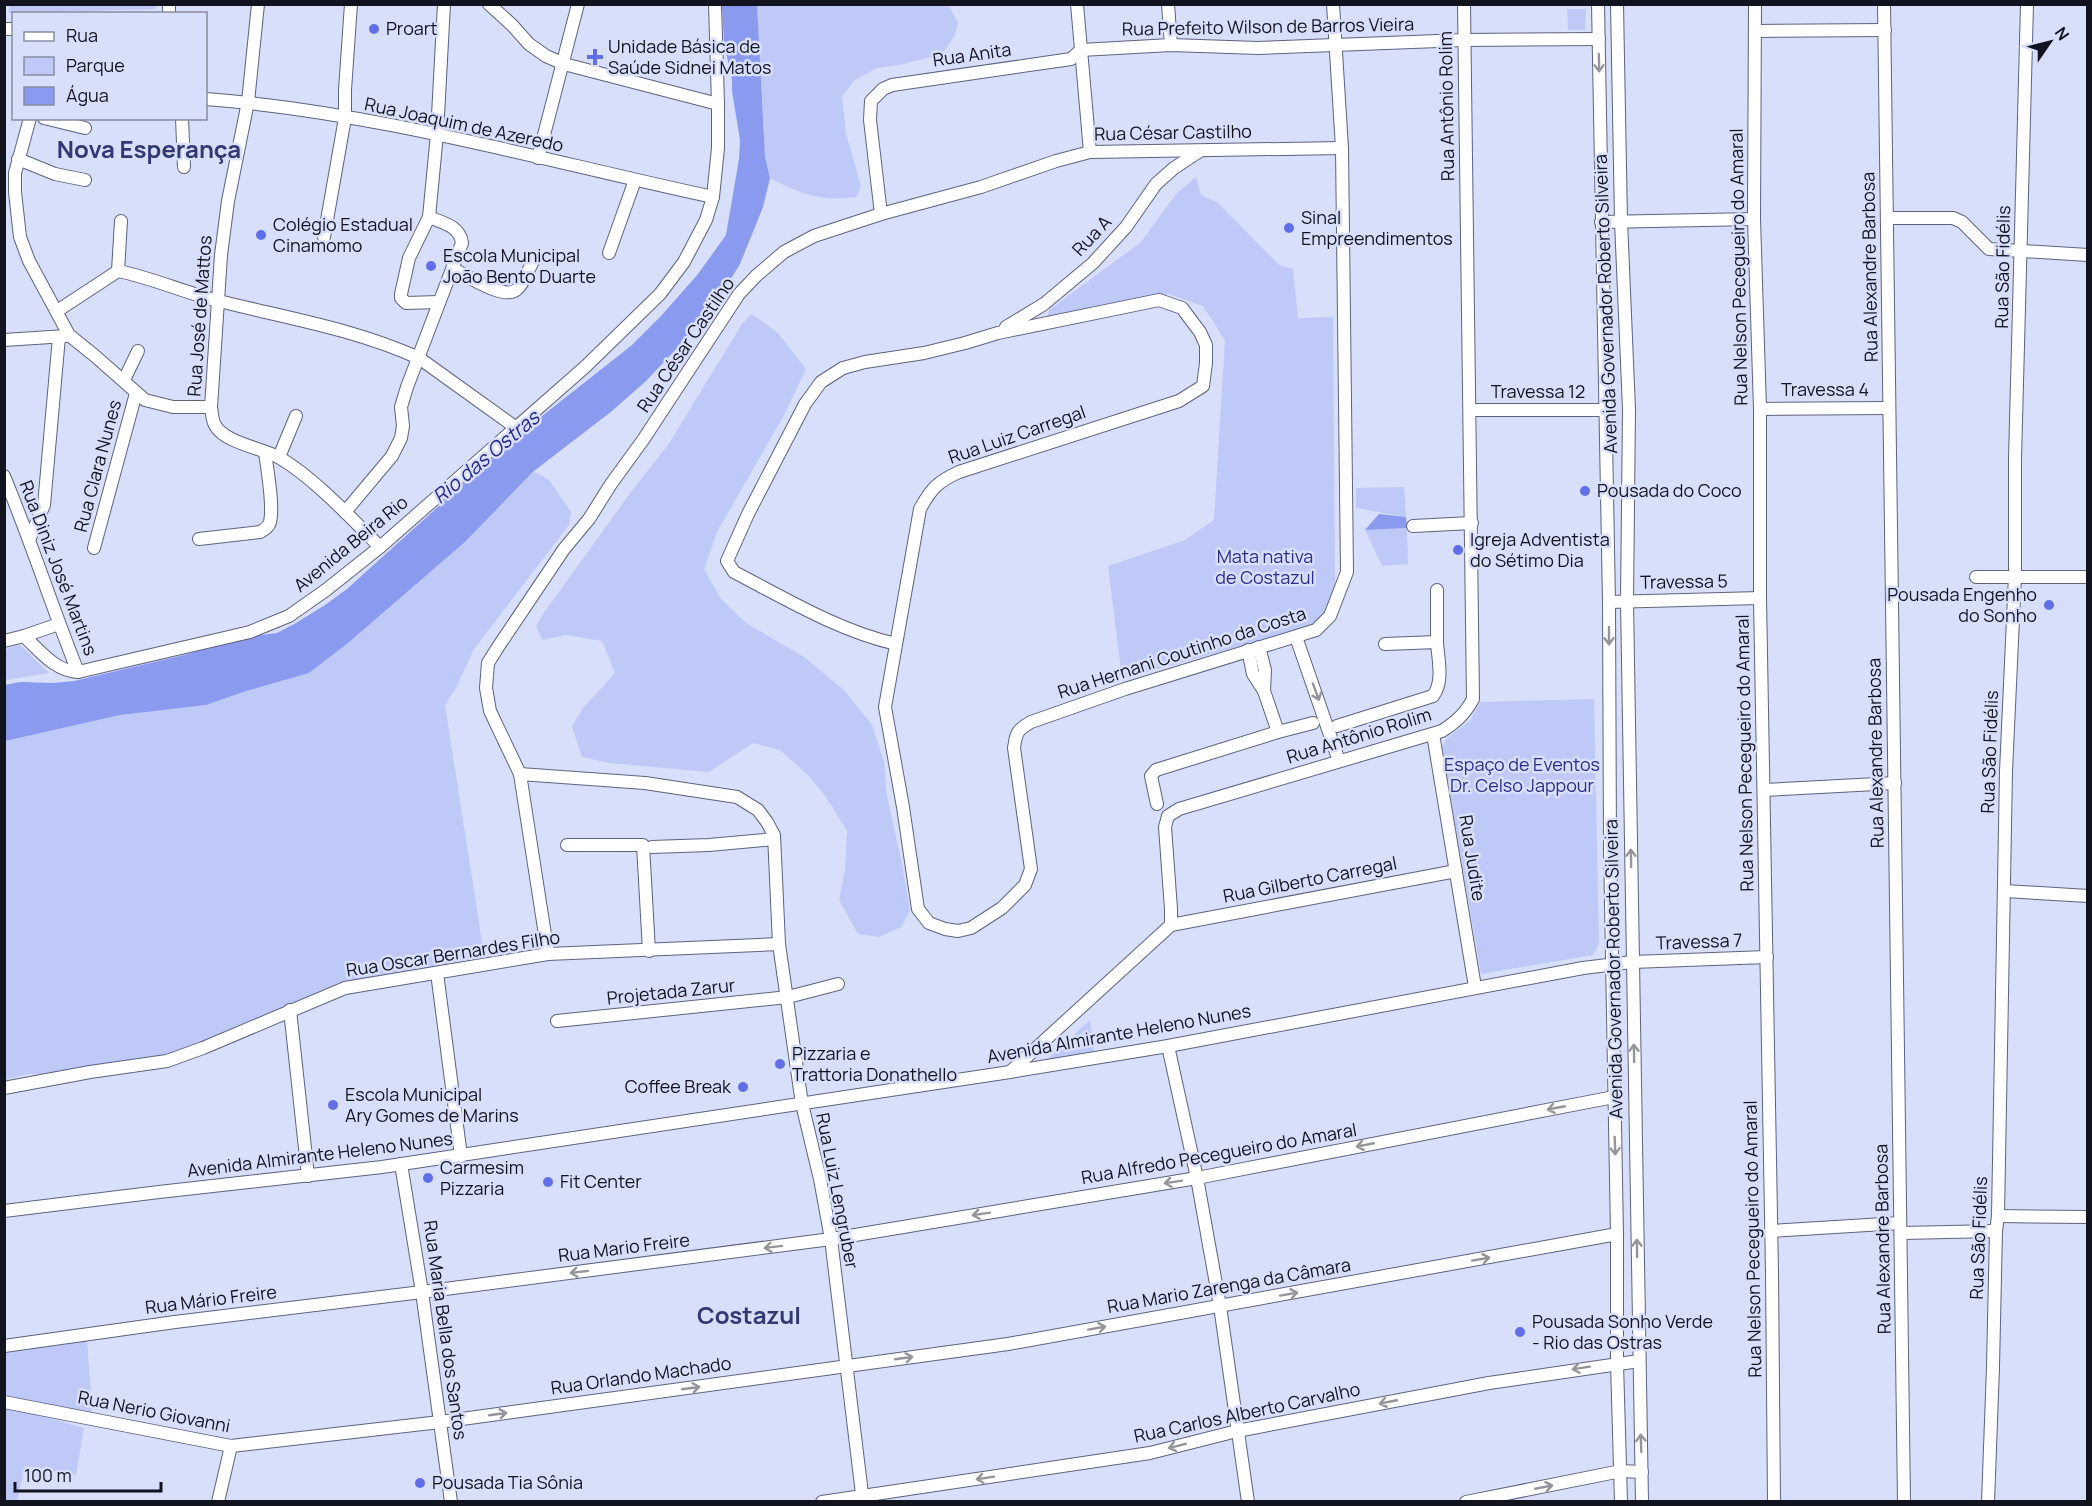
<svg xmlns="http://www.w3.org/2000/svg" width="2092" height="1506" font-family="Manrope,sans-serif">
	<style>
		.green { fill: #bec9f8 }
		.water { fill: #899aef }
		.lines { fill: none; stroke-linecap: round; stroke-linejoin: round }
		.minor-casing { stroke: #5c637f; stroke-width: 14 }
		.minor { stroke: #fff; stroke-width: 12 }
		.oneway { stroke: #94959a }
		.poi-dot { fill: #606fe7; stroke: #d8dffa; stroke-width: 2 }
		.labels { text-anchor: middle; stroke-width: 5; stroke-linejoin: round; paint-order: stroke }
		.street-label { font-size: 18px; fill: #11131f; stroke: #d8dffa }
		.poi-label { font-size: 18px; fill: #11131f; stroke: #d8dffa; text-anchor: start }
		.park-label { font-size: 18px; fill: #292c8d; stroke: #d8dffa }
		.water-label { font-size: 20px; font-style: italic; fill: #252687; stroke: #d8dffa }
		.district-label { font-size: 24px; font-weight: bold; fill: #313974; stroke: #d8dffa }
	</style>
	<rect width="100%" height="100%" fill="#d8dffa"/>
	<!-- green -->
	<g class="green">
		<path d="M9 5 156 4V9L9 13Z"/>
		<path d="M757 5H948L958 22 955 35 942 54 900 65 877 68 855 80 842 96 846 134 861 186 856 197C821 202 800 194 770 178L765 157Z"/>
		<path d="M1567 9H1586L1585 30H1568Z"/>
		<path d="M1196 177 1201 195 1218 203 1279 265 1293 269 1298 318 1333 317 1335 587 1325 614 1309 627 1122 679 1108 566 1185 540 1214 520 1225 340 1203 306 1169 294 1048 317 1049 310 1141 242 1176 194Z"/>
		<path d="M752 314 778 333 806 369 784 415 717 532 704 569 721 599 746 623 804 657 844 690 872 725 884 762 887 796 902 864 910 911 901 927 879 937 858 934 839 900 845 870 847 831 826 797 808 775 780 750 753 743 709 772 609 763 582 757 572 726 583 708 615 673 602 641 566 635 542 640 536 626 543 614 631 492 668 445 742 324Z"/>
		<path d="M534 472 549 480 571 512 569 525 474 649 456 688 445 705 485 961 338 983 190 1048 162 1056 50 1075 28 1074 5 1080 4 741 120 715 206 705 245 691 309 673 348 643 466 541Z"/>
		<path d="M1404 487 1406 517 1356 508V488Z"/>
		<path d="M1407 528 1408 564 1382 566 1365 530Z"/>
		<path d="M20 645 49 673 5 680V649Z"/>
		<path d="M1594 699 1599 944 1593 955 1481 974 1442 747 1446 739 1470 721 1480 702Z"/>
		<path d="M1090 1020 1094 1054 1042 1064Z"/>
		<path d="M87 1339 92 1413 5 1395 4 1350Z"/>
		<path d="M4 1405 84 1428 76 1475 25 1466 17 1501H5Z"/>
	</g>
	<!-- water -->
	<g class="water">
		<path d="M722 5H757L765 157 770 178 763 207 740 264 722 293 677 348 646 381 612 411 534 471 466 541 348 643 309 673 246 691 206 705 120 715 5 741 4 685 21 682 53 683 74 681 184 655 245 637 277 633 296 623 325 605 347 589 513 439 632 345 662 315 698 274 726 235 739 159 740 140 732 91V80L724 43Z"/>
		<path d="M1379 514 1406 517 1407 528 1365 530Z"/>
	</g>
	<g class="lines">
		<defs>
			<g id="minor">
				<path d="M169 4V14"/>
				<path d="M258 4 248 102 228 201 221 255 211 407C212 413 212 420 215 425 224 443 263 448 280 458 314 478 352 519 380 547"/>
				<path d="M489 4 512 25 529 44 546 56 564 64 718 104"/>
				<path d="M1077 4 1090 152"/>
				<path d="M1168 4 1171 45"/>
				<path d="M1598 4 1609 602 1610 848 1617 1234V1363L1621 1502"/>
				<path d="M1617 4 1621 221 1629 409 1627 601 1642 1502"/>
				<path d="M1755 4 1754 219 1760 409V598L1772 1272 1774 1502"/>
				<path d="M1884 4 1904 1502"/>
				<path d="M4 29H14"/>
				<path d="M1755 31 1885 30"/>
				<path d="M206 99C377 112 545 161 713 197"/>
				<path d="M30 118 15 173V192L20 237 29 261 69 335 95 356 145 400 173 407H211"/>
				<path d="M44 118 85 128"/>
				<path d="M182 118 184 167"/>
				<path d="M538 158 578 4"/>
				<path d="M18 159 55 174 85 180"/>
				<path d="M881 214 870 120 871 101 883 89 892 85 1071 59 1081 50 1171 45 1258 48 1464 40 1599 39"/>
				<path d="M1887 218H1953L1962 222 1989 249 2088 255"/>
				<path d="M1601 222 1754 219"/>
				<path d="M324 237 345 118V90L351 4"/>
				<path d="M609 253 635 180"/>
				<path d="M453 269C466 275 503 300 516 290 524 284 528 270 533 261"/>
				<path d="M118 271 121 221"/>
				<path d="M439 302 406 303 401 298V294L409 258 429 217 437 134 444 4"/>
				<path d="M57 311 118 271C153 278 185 293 219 301 287 318 355 329 419 358L515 427"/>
				<path d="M1006 327 1044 304 1093 263 1126 227 1156 184 1174 168 1200 151"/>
				<path d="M4 340 66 336"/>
				<path d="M124 380 138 351"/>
				<path d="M1760 409 1889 408"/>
				<path d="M1470 410H1605"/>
				<path d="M279 457 296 416"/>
				<path d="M4 476C31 541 52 607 78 672"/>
				<path d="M345 512 392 456 401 438 403 426 401 407 407 387 462 243C460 226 443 223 429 217"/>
				<path d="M1413 526 1472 523"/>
				<path d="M30 538 44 505 59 337"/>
				<path d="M199 539 260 532C265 529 269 527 270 522 274 505 267 469 265 452"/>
				<path d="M94 548 136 393"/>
				<path d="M1976 577H2088"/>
				<path d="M1437 590V642"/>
				<path d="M1609 602 1760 598"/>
				<path d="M24 636 59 624"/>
				<path d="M1296 637 1339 761"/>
				<path d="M4 641 24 636C40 651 55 671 78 672L250 632 289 616 326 590 380 547 585 367 660 294 684 262 706 220 713 197 718 148V104L715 4"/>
				<path d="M896 644C839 631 786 599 734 572L727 561 748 514 805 404 821 382 843 368 865 362 924 353 965 343 998 333 1159 300 1182 308 1200 332 1206 345V363L1203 386 1179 401 959 472C937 482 931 489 920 509L885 707 903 807 918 909 929 923 945 929 958 931 971 928 1002 908 1025 885 1031 869 1014 748C1016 733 1017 730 1031 722L1125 689 1316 630 1330 616 1347 572 1342 148 1333 4"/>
				<path d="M1259 647 1265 670 1264 691"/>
				<path d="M1248 650 1253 674 1264 691 1278 732"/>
				<path d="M1337 726 1433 696C1444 682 1438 659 1437 642L1385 644"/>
				<path d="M1433 734 1475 987"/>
				<path d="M520 774 645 783 737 797 758 810 767 822 774 835 779 944 802 1104 820 1179 831 1239 863 1502"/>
				<path d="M1764 790 1895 783"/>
				<path d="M1157 804 1151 776 1156 770 1278 732 1313 723"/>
				<path d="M567 845H643L649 951"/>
				<path d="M652 847 709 845 774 839"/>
				<path d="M2005 891 2088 896"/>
				<path d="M1171 925 1456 871"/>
				<path d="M548 954 520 774 490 711 486 688 488 663 498 647 564 549 589 519 611 484 643 440 739 294 756 276 784 252 814 236 881 214 981 187 1056 161 1090 152 1342 148"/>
				<path d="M437 973 461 1156"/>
				<path d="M290 1010 308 1176"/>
				<path d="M557 1021 788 997 838 984"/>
				<path d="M1168 1046 1197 1178 1220 1306 1248 1502"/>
				<path d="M1010 1072 1171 925V909L1165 827 1168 816 1179 809 1442 731C1456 722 1465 714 1473 699L1464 4"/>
				<path d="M4 1088 90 1072 167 1061 203 1048 345 988 548 954 779 944"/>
				<path d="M401 1164 422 1292 451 1502"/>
				<path d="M4 1211 159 1192 382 1167 1010 1072 1168 1046 1583 968 1632 962 1767 957"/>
				<path d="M1998 1216 2088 1217"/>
				<path d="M1771 1231 1900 1223"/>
				<path d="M1901 1233 1996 1231"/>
				<path d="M4 1346 175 1322 422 1292 831 1239 1197 1178 1614 1097"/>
				<path d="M4 1402 231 1446 440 1422 1008 1344 1617 1234"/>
				<path d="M218 1502 231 1446"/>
				<path d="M822 1502 1150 1453 1237 1431 1489 1383 1639 1361"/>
				<path d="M1466 1502 1621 1471 1642 1472"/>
				<path d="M1988 1502 1993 1367 1996 1231 1998 1216 2006 771 2015 576V459L2027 4"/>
			</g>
		</defs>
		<!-- minor casing -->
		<use href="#minor" class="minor-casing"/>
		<!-- minor -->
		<use href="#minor" class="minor"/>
	</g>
	<!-- one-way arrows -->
	<defs><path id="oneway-shaft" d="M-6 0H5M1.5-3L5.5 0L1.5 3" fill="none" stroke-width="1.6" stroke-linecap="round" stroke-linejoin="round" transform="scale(1.5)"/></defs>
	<g class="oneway">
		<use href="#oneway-shaft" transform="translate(1599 63) rotate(89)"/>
		<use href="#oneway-shaft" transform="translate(1609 636) rotate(90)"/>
		<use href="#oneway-shaft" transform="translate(1316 692) rotate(70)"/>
		<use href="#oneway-shaft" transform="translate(1631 858) rotate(-91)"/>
		<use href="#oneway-shaft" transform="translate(1634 1053) rotate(-91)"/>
		<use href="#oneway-shaft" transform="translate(1556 1108) rotate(169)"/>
		<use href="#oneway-shaft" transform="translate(1365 1145) rotate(169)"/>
		<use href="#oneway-shaft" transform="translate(1615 1146) rotate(88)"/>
		<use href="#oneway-shaft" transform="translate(1173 1182) rotate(171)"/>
		<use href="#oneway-shaft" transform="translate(981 1214) rotate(171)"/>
		<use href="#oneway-shaft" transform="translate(773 1247) rotate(173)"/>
		<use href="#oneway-shaft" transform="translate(1637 1248) rotate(-91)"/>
		<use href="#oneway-shaft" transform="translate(1481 1259) rotate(-10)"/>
		<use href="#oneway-shaft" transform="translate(579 1272) rotate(173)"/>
		<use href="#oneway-shaft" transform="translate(1289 1294) rotate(-10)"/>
		<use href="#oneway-shaft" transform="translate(1097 1328) rotate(-10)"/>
		<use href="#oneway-shaft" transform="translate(904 1358) rotate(-8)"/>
		<use href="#oneway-shaft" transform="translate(1581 1368) rotate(171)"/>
		<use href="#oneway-shaft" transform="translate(691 1388) rotate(-8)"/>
		<use href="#oneway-shaft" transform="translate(1388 1402) rotate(169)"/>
		<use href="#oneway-shaft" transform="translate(498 1414) rotate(-8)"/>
		<use href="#oneway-shaft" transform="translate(1641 1443) rotate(-92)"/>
		<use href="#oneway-shaft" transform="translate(1177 1446) rotate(166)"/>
		<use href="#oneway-shaft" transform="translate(985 1478) rotate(171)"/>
		<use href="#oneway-shaft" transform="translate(1544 1487) rotate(-11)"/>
	</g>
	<!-- markers -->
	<g class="poi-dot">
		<circle cx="374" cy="29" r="6"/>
		<path d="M592 48h6v6h6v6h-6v6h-6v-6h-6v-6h6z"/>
		<circle cx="1289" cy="228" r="6"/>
		<circle cx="261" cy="235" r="6"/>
		<circle cx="431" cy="266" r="6"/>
		<circle cx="1585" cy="491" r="6"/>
		<circle cx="1458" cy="550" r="6"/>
		<circle cx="2049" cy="605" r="6"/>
		<circle cx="780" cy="1064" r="6"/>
		<circle cx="743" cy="1087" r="6"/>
		<circle cx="333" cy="1105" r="6"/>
		<circle cx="428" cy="1178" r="6"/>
		<circle cx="548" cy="1182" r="6"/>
		<circle cx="1520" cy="1332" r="6"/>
		<circle cx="420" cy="1483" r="6"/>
	</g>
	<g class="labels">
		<!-- street labels -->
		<g class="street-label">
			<text transform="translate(1268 27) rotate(-1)" y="6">Rua Prefeito Wilson de Barros Vieira</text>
			<text transform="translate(972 55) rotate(-8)" y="6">Rua Anita</text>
			<text transform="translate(1447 106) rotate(-91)" y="6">Rua Antônio Rolim</text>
			<text transform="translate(464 125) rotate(12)" y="6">Rua Joaquim de Azeredo</text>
			<text transform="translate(1173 133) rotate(-1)" y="6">Rua César Castilho</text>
			<text transform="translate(1092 236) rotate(-47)" y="6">Rua A</text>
			<text transform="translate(1739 267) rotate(-91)" y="6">Rua Nelson Pecegueiro do Amaral</text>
			<text transform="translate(1870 267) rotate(-91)" y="6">Rua Alexandre Barbosa</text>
			<text transform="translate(2003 267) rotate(-89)" y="6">Rua São Fidélis</text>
			<text transform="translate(1606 304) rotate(-92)" y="6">Avenida Governador Roberto Silveira</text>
			<text transform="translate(200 316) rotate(-86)" y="6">Rua José de Mattos</text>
			<text transform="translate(686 345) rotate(-56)" y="6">Rua César Castilho</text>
			<text x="1825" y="396">Travessa 4</text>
			<text x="1538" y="398">Travessa 12</text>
			<text transform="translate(1017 435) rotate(-19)" y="6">Rua Luiz Carregal</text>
			<text transform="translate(98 466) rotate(-75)" y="6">Rua Clara Nunes</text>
			<text transform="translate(351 544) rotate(-39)" y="6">Avenida Beira Rio</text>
			<text transform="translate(58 568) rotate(69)" y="6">Rua Diniz José Martins</text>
			<text transform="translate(1684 582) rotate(-1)" y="6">Travessa 5</text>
			<text transform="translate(1182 653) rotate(-18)" y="6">Rua Hernani Coutinho da Costa</text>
			<text transform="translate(1359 736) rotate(-17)" y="6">Rua Antônio Rolim</text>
			<text transform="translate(1990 752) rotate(-88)" y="6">Rua São Fidélis</text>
			<text transform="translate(1745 753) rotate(-91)" y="6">Rua Nelson Pecegueiro do Amaral</text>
			<text transform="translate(1876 753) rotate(-91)" y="6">Rua Alexandre Barbosa</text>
			<text transform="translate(1472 858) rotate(81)" y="6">Rua Judite</text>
			<text transform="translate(1310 880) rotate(-11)" y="6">Rua Gilberto Carregal</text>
			<text transform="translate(1699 942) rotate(-2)" y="6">Travessa 7</text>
			<text transform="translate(453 954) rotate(-9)" y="6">Rua Oscar Bernardes Filho</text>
			<text transform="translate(1614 969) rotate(-91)" y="6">Avenida Governador Roberto Silveira</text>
			<text transform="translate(671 992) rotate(-6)" y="6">Projetada Zarur</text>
			<text transform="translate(1119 1034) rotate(-10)" y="6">Avenida Almirante Heleno Nunes</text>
			<text transform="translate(1219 1154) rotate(-10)" y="6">Rua Alfredo Pecegueiro do Amaral</text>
			<text transform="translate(320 1155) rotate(-7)" y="6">Avenida Almirante Heleno Nunes</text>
			<text transform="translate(837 1191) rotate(79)" y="6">Rua Luiz Lengruber</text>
			<text transform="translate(1979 1238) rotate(-88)" y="6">Rua São Fidélis</text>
			<text transform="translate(1753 1239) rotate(-91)" y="6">Rua Nelson Pecegueiro do Amaral</text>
			<text transform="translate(1883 1239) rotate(-91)" y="6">Rua Alexandre Barbosa</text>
			<text transform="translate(624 1248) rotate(-7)" y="6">Rua Mario Freire</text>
			<text transform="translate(1229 1286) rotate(-10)" y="6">Rua Mario Zarenga da Câmara</text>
			<text transform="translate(211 1300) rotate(-7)" y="6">Rua Mário Freire</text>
			<text transform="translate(445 1330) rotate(82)" y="6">Rua Maria Bella dos Santos</text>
			<text transform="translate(641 1376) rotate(-8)" y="6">Rua Orlando Machado</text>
			<text transform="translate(154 1412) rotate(11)" y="6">Rua Nerio Giovanni</text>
			<text transform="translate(1247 1413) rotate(-12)" y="6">Rua Carlos Alberto Carvalho</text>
		</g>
		<!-- poi labels -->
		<g class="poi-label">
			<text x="386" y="35">Proart</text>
			<text x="608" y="53">Unidade Básica de<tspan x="608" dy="21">Saúde Sidnei Matos</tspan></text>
			<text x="1301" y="224">Sinal<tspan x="1301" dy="21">Empreendimentos</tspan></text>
			<text x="273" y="231">Colégio Estadual<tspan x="273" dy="21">Cinamomo</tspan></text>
			<text x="443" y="262">Escola Municipal<tspan x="443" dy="21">João Bento Duarte</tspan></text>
			<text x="1597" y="497">Pousada do Coco</text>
			<text x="1470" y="546">Igreja Adventista<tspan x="1470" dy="21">do Sétimo Dia</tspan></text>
			<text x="2037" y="601" text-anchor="end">Pousada Engenho<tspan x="2037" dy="21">do Sonho</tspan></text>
			<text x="792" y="1060">Pizzaria e<tspan x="792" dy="21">Trattoria Donathello</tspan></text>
			<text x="731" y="1093" text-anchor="end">Coffee Break</text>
			<text x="345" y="1101">Escola Municipal<tspan x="345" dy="21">Ary Gomes de Marins</tspan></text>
			<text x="440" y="1174">Carmesim<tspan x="440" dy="21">Pizzaria</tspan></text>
			<text x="560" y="1188">Fit Center</text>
			<text x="1532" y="1328">Pousada Sonho Verde<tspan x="1532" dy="21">- Rio das Ostras</tspan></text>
			<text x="432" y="1489">Pousada Tia Sônia</text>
		</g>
		<!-- park labels -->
		<g class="park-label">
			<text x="1265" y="563">Mata nativa<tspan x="1265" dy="21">de Costazul</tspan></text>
			<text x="1522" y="771">Espaço de Eventos<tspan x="1522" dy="21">Dr. Celso Jappour</tspan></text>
		</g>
		<!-- water labels -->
		<g class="water-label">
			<text transform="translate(486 457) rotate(-40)" y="7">Rio das Ostras</text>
		</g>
		<!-- district labels -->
		<g class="district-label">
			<text x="149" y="158">Nova Esperança</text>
			<text x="749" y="1324">Costazul</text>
		</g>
	</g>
	<!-- border -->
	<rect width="2092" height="1506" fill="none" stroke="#11131f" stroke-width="12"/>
	<!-- legend -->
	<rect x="12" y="12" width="195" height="108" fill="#d8dffa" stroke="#888da2" stroke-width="1.5"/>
	<rect x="24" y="32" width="30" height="9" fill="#ffffff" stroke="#888da2" stroke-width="1.5"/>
	<text x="66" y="42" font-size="18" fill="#11131f">Rua</text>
	<rect x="24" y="57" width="30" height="18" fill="#bec9f8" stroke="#888da2" stroke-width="1.5"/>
	<text x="66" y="72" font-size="18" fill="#11131f">Parque</text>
	<rect x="24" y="87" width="30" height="18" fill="#899aef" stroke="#888da2" stroke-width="1.5"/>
	<text x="66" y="102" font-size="18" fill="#11131f">Água</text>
	<!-- north arrow -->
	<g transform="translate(2050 42) rotate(55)" stroke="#d8dffa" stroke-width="4.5" paint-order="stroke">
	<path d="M0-4.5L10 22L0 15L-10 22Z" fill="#11131f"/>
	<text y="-9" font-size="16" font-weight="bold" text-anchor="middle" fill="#11131f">N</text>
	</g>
	<!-- scale -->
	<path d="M15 1482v9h146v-9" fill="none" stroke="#11131f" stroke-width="3"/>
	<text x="24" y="1482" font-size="18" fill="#11131f" stroke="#d8dffa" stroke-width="4.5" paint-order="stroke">100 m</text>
</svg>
